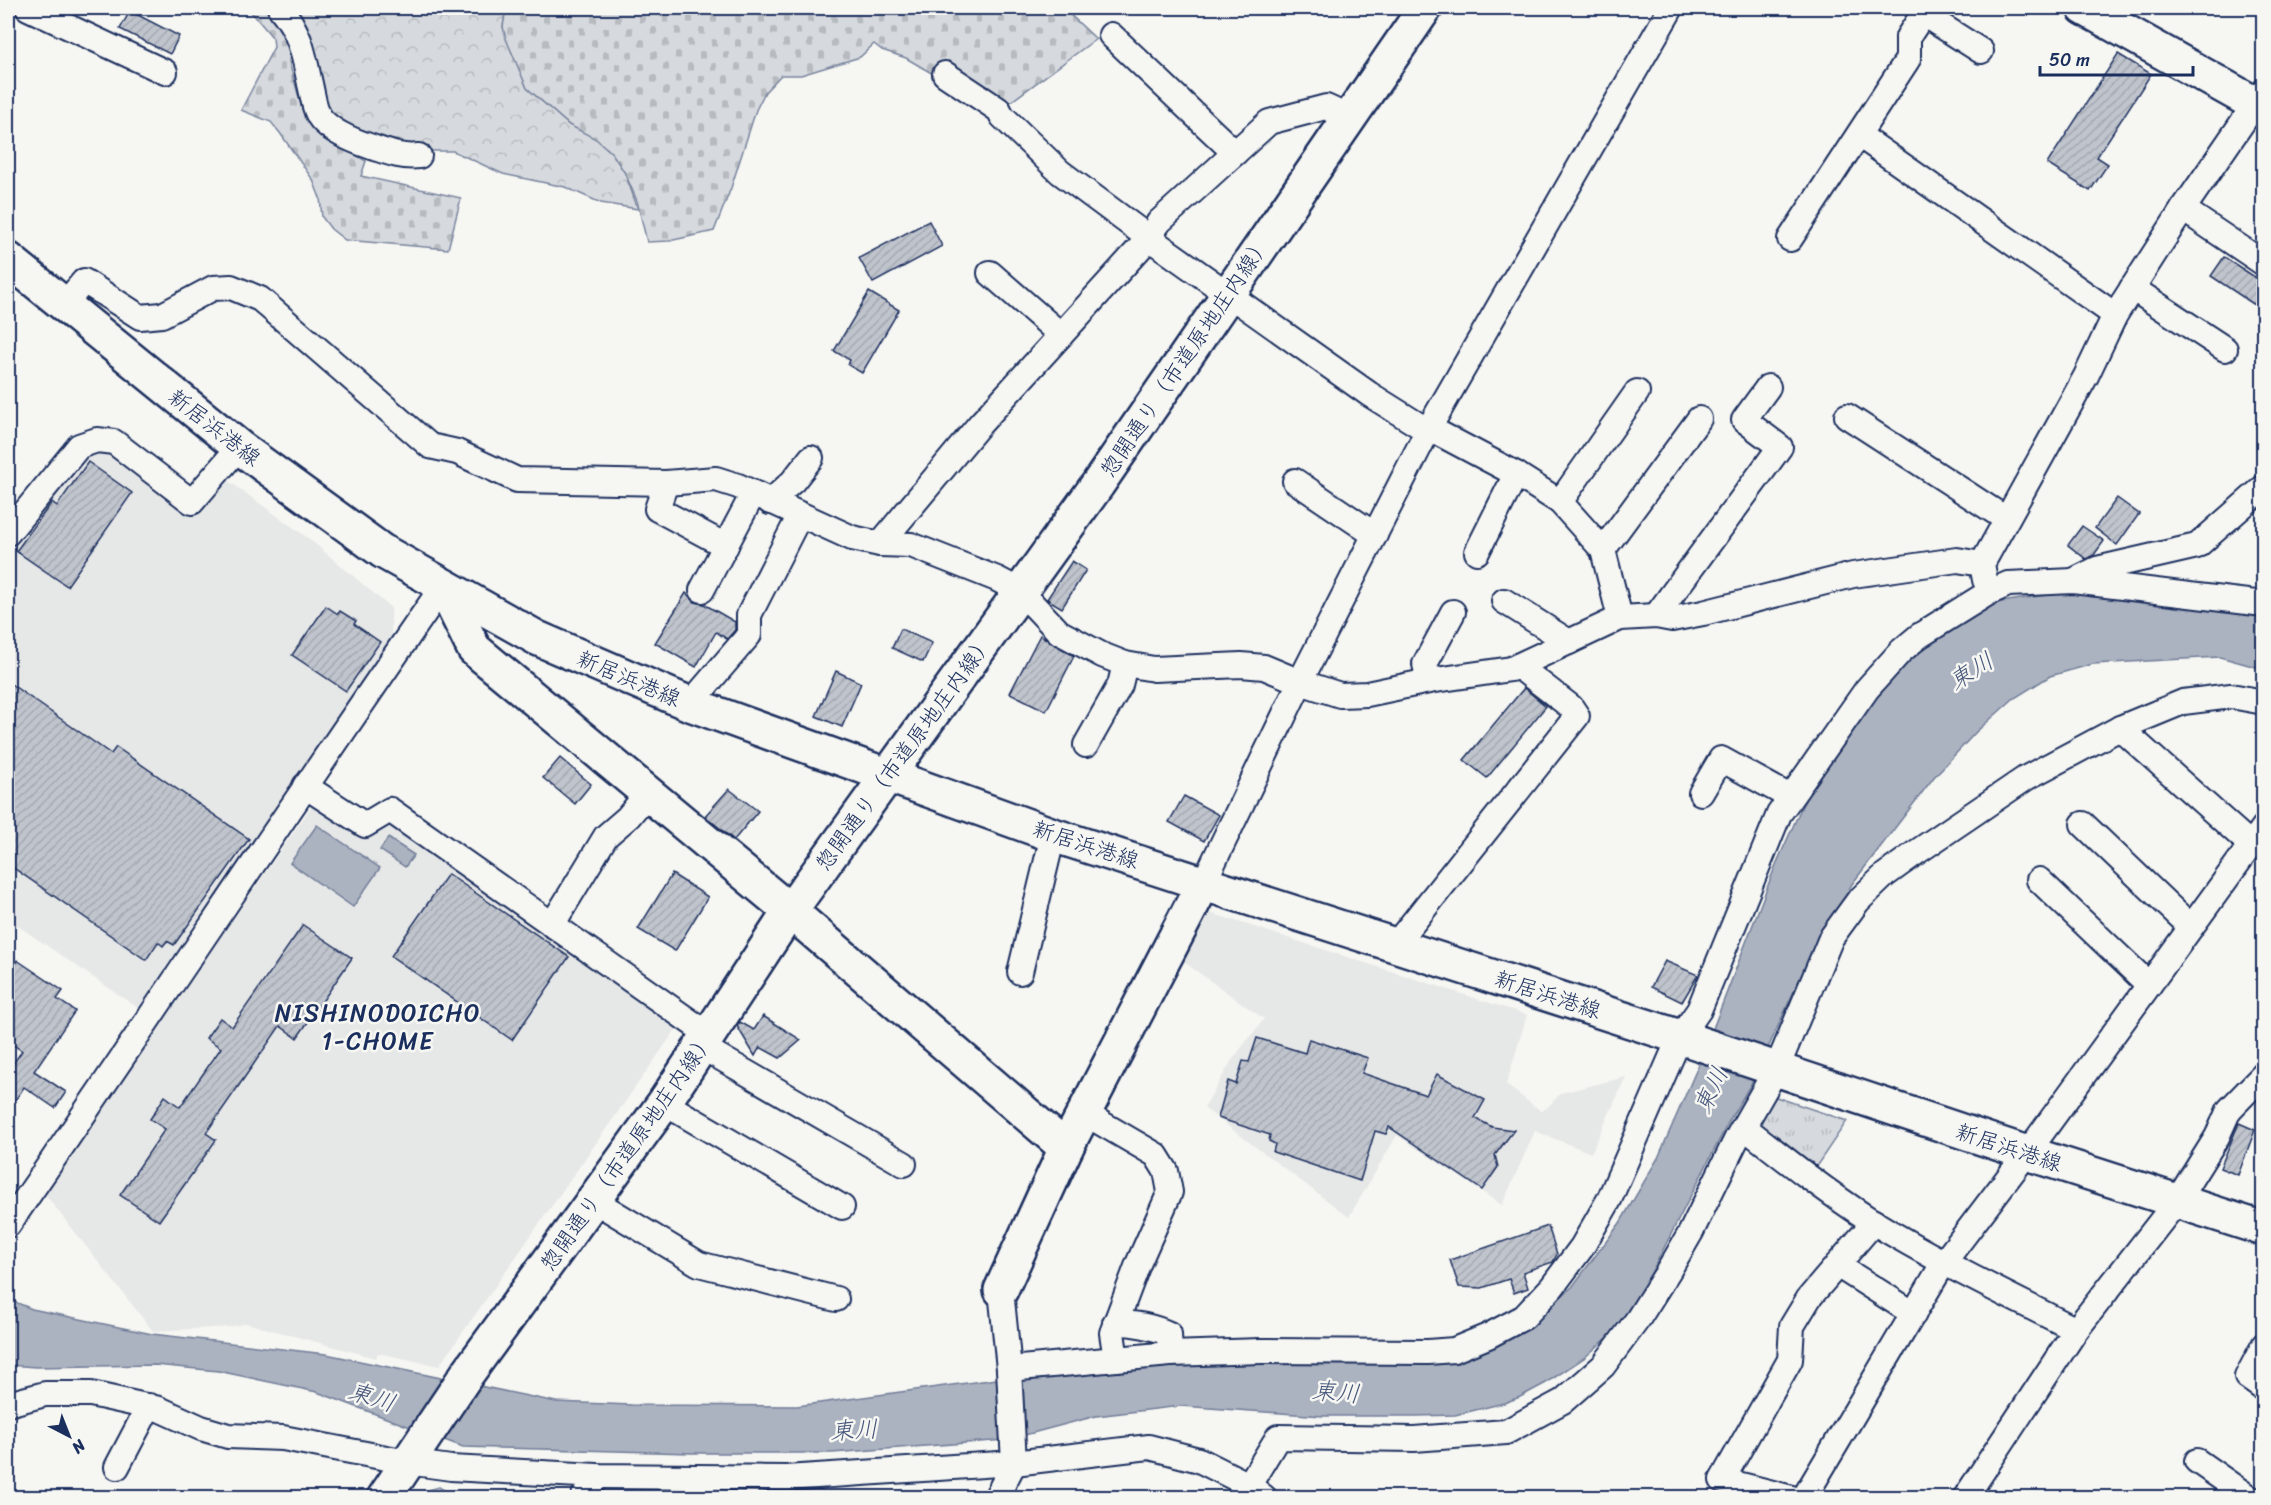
<svg xmlns="http://www.w3.org/2000/svg" width="2271" height="1505" font-family="Sriracha,'Klee One',sans-serif">
	<style>
		.built { fill: #e6e7e7 }
		.grass { fill: url(#grass-tufts); stroke: #78849e; stroke-width: 1.5 }
		.forest { fill: url(#forest-crowns); stroke: #78849e; stroke-width: 1.5 }
		.cemetery { fill: url(#cemetery-stones); stroke: #78849e; stroke-width: 1.5 }
		.pitch { fill: #d6d9dd; stroke: #78849e; stroke-width: 1.5 }
		.water { fill: #abb2c0; stroke: #717e99; stroke-width: 1.5 }
		.building { fill: url(#building-hatch); stroke: #1b2f5e; stroke-width: 1.5 }
		.lines { fill: none; stroke-linecap: round; stroke-linejoin: round }
		.street-casing { stroke: #1b2f5e; stroke-width: 28 }
		.secondary-casing { stroke: #1b2f5e; stroke-width: 38 }
		.street { stroke: #f6f6f2; stroke-width: 24 }
		.secondary { stroke: #f6f6f2; stroke-width: 33 }
		.labels { text-anchor: middle; stroke-width: 5; stroke-linejoin: round; paint-order: stroke }
		.street-label { font-size: 22px; fill: #1b2f5e; stroke: #f6f6f2 }
		.water-label { font-size: 24px; font-style: italic; fill: #46567b; stroke: #f6f6f2 }
		.neighbourhood-label { font-size: 24px; letter-spacing: 1.5px; fill: #1b2f5e; stroke: #f6f6f2 }
	</style>
	<defs>
		<pattern id="grass-tufts" width="24" height="20" patternUnits="userSpaceOnUse" patternTransform="scale(1.5)"><rect width="24" height="20" fill="#d6d9dd"/><path d="M3 7l-1-3M5 7V3M7 7l1-3M15 17l-1-3M17 17v-4M19 17l1-3" fill="none" stroke="#b7bbc0"/></pattern>
		<pattern id="forest-crowns" width="20" height="18" patternUnits="userSpaceOnUse" patternTransform="scale(1.5)"><rect width="20" height="18" fill="#d6d9dd"/><path d="M2 6a3 3 0 1 1 6 0M12 15a3 3 0 1 1 6 0" fill="none" stroke="#b7bbc0"/></pattern>
		<pattern id="cemetery-stones" width="16" height="16" patternUnits="userSpaceOnUse" patternTransform="scale(1.5)"><rect width="16" height="16" fill="#d6d9dd"/><path d="M2 7V4a2 2 0 0 1 4 0v3zM10 15v-3a2 2 0 0 1 4 0v3z" fill="#b7bbc0"/></pattern>
		<pattern id="building-hatch" width="6" height="6" patternUnits="userSpaceOnUse" patternTransform="scale(1.5)"><rect width="6" height="6" fill="#c0c4cd"/><path d="M-1 1l2-2M0 6l6-6M5 7l2-2" fill="none" stroke="#a4a9b2"/></pattern>
	</defs>
	<rect width="100%" height="100%" fill="#f6f6f2"/>
	<filter id="ink" filterUnits="userSpaceOnUse"><feTurbulence type="fractalNoise" baseFrequency=".0167" numOctaves="2"/><feDisplacementMap in="SourceGraphic" scale="12" xChannelSelector="R" yChannelSelector="G"/><feConvolveMatrix kernelMatrix="1 2 1 2 8 2 1 2 1" color-interpolation-filters="sRGB"/></filter>
	<g filter="url(#ink)">
		<!-- built -->
		<g class="built">
			<path d="M111 451 149 477 195 514 227 480 308 538 391 608V643L256 837 141 1010 8 919V547L78 460 87 452Z"/>
			<path d="M313 804 394 821 679 1025 439 1366 378 1353 376 1358 246 1323 230 1327 153 1331 44 1193Z"/>
			<path d="M1201 910 1527 1015 1506 1085 1541 1111 1547 1108 1561 1093 1626 1077 1591 1153 1535 1131 1502 1205 1397 1135 1349 1217 1204 1108 1232 1060 1264 1019 1177 957Z"/>
		</g>
		<!-- grass -->
		<path class="grass" d="M1776 1097 1847 1121 1811 1174 1753 1122 1767 1101Z"/>
		<!-- forest -->
		<path class="forest" d="M285 8H506L503 27 527 88 569 125 596 138 612 153 625 173 638 209 601 203 565 187 503 174 453 151H413L333 123Z"/>
		<!-- cemetery -->
		<g class="cemetery">
			<path d="M248 8H274L291 43 289 62 303 112 314 131 366 161 361 176 461 198 448 249 345 240 331 229 322 217 320 198 313 180 280 133 271 122 241 110 274 47 273 38Z"/>
			<path d="M506 8H1063L1096 39 1005 106 940 78 906 58 882 50 874 44 860 57 801 75H781L765 92 756 110 731 188 714 231 669 241 647 242 637 201 625 173 612 153 596 139 569 125 527 88 506 39 503 27Z"/>
		</g>
		<!-- pitch -->
		<path class="pitch" d="M439 1487 455 1497H421L429 1490Z"/>
		<!-- water -->
		<g class="water">
			<path d="M2083 589 2263 614V669L2220 657 2093 664 2050 676 2013 699 1976 732 1934 777 1852 884 1799 980 1754 1079 1730 1119 1645 1285 1614 1332 1584 1358 1546 1383 1520 1397 1504 1403 1455 1415 1416 1416H1323L1181 1406 1096 1416 1006 1440 832 1453H691L463 1447 317 1392 218 1371 155 1365 36 1367 8 1365V1299L32 1309 152 1334 326 1354 556 1402 632 1405 797 1406 1004 1378 1142 1363 1413 1359 1531 1323 1572 1287 1620 1223 1658 1158 1702 1057 1775 867 1802 806 1822 770 1884 678 1941 631 1989 604Z"/>
			<path d="M317 825 380 868 353 907 290 863Z"/>
			<path d="M388 838 414 855 405 867 380 850Z"/>
		</g>
		<!-- building -->
		<g class="building">
			<path d="M130 11 179 36 170 54 120 29Z"/>
			<path d="M2118 54 2151 74 2097 157 2108 164 2090 191 2047 164Z"/>
			<path d="M929 221 942 246 873 283 859 258Z"/>
			<path d="M2224 257 2264 283V311L2211 276Z"/>
			<path d="M869 292 899 310 862 373 848 365 850 360 834 351Z"/>
			<path d="M88 462 132 493 67 586 16 551 52 502 57 506Z"/>
			<path d="M2117 498 2139 514 2117 545 2095 528Z"/>
			<path d="M2082 526 2104 541 2094 555 2086 559 2068 545Z"/>
			<path d="M1072 561 1086 570 1062 608 1047 599Z"/>
			<path d="M686 593 695 602 704 604 735 622V630L727 639 716 632 696 667 655 643Z"/>
			<path d="M326 606 338 614 340 611 356 621 354 624 380 642 346 691 292 655Z"/>
			<path d="M901 629 932 643 923 662 892 648Z"/>
			<path d="M1040 635 1074 656 1046 711 1010 693Z"/>
			<path d="M836 671 861 683 842 727 816 716Z"/>
			<path d="M8 682 111 754 116 747 249 839 174 945 167 941 163 946 158 942 146 960 8 864Z"/>
			<path d="M1524 688 1546 706 1487 778 1464 760Z"/>
			<path d="M560 758 591 784 575 804 543 778Z"/>
			<path d="M729 789 758 811 734 840 705 816Z"/>
			<path d="M1184 796 1219 815 1204 841 1169 822Z"/>
			<path d="M448 874 569 957 512 1040 391 956Z"/>
			<path d="M672 874 708 897 675 951 638 929Z"/>
			<path d="M303 925 352 958 297 1038 280 1026 206 1133 216 1140 159 1221 120 1195 165 1129 150 1119 165 1096 180 1107 221 1048 206 1038 220 1018 232 1027Z"/>
			<path d="M17 960 63 991 57 999 75 1011 34 1071 66 1092 55 1108 24 1087 8 1111V1071L22 1051 8 1041V974Z"/>
			<path d="M1665 961 1698 975 1682 1002 1651 987Z"/>
			<path d="M763 1016 801 1040 780 1058 760 1047 755 1056 737 1026 740 1022 754 1030Z"/>
			<path d="M1257 1038 1305 1053 1309 1039 1368 1058 1362 1073 1426 1095 1437 1074 1485 1100 1475 1118 1492 1127 1514 1130 1495 1155 1498 1167 1482 1190 1389 1127 1386 1134 1375 1131 1360 1181 1273 1152 1275 1144 1269 1141 1270 1135 1218 1118 1228 1081 1236 1084 1243 1061 1249 1062Z"/>
			<path d="M2239 1123 2255 1130 2238 1175 2220 1168Z"/>
			<path d="M1548 1226 1557 1254 1553 1262 1523 1272 1528 1288 1514 1293 1509 1279 1482 1288 1459 1287 1450 1260Z"/>
		</g>
		<g class="lines">
			<defs>
				<g id="street">
					<path d="M28 8 165 72"/>
					<path d="M280 8C300 31 304 55 310 84 313 96 314 110 321 119 332 132 354 141 369 146 387 152 401 158 419 156"/>
					<path d="M1923 14 1981 51"/>
					<path d="M1111 35 1235 153"/>
					<path d="M945 74 999 110 1002 116 1060 172 1149 238 1369 394 1420 426 1429 428 1516 474 1560 502 1603 550 1620 618"/>
					<path d="M1859 135 2115 315"/>
					<path d="M2183 209 2263 263"/>
					<path d="M1790 239 1908 59V37L1927 8"/>
					<path d="M990 273 1061 335"/>
					<path d="M2132 288 2225 349"/>
					<path d="M64 305 84 281 140 317 162 315 213 288 231 287 260 299 430 446 457 452 517 480 666 483 716 479 738 486 852 538 880 544 911 545 997 579 1020 591 1059 632 1102 655 1125 664 1154 669 1241 665 1264 667 1300 682 1340 695 1367 694 1429 681 1511 669 1620 618 1656 616 1672 619 1703 613 1853 575 1957 560 1982 564"/>
					<path d="M1847 416 2006 519"/>
					<path d="M1295 481 1375 535"/>
					<path d="M666 483 657 509 726 546"/>
					<path d="M770 502 793 481 811 458"/>
					<path d="M1560 502 1637 392"/>
					<path d="M8 533 79 446 97 440 114 442 192 502 239 447"/>
					<path d="M880 544 980 424 1149 238 1159 222 1269 122 1326 107 1348 117"/>
					<path d="M1603 550 1699 419"/>
					<path d="M1477 552 1516 474"/>
					<path d="M1985 580 1982 564 2086 376 2115 315 2183 209 2264 91"/>
					<path d="M2075 580 2097 569 2197 546 2264 487"/>
					<path d="M702 590 753 494"/>
					<path d="M1504 601 1569 642"/>
					<path d="M1656 616 1780 447 1744 420 1768 387"/>
					<path d="M1429 681 1425 664 1453 612"/>
					<path d="M690 704 749 635V615L800 515"/>
					<path d="M2120 728 2251 845"/>
					<path d="M1086 745 1120 685 1125 664"/>
					<path d="M305 786 365 825 390 810 709 1035"/>
					<path d="M1701 793 1721 759 1790 797"/>
					<path d="M2083 824 2191 927"/>
					<path d="M2039 880 2149 985"/>
					<path d="M1204 882 1306 670 1429 428 1671 8"/>
					<path d="M552 925 606 836 628 817 647 794"/>
					<path d="M1396 944 1577 716 1571 707 1518 666"/>
					<path d="M1020 972 1053 835"/>
					<path d="M702 1047 904 1164"/>
					<path d="M664 1103 842 1207"/>
					<path d="M1084 1113 1156 1155 1166 1171 1170 1192 1138 1264 1112 1333 1116 1359"/>
					<path d="M1744 1127C1786 1160 1828 1193 1873 1222 1938 1262 2008 1295 2076 1330"/>
					<path d="M593 1200 699 1264 836 1299"/>
					<path d="M8 1225C154 1013 296 798 443 586"/>
					<path d="M1837 1265 1914 1314"/>
					<path d="M1115 1323C1134 1323 1152 1326 1169 1334L1170 1354"/>
					<path d="M2264 1345 2247 1377 2264 1389"/>
					<path d="M1009 1369 1170 1354 1261 1351 1428 1352 1454 1350 1488 1336 1524 1317 1552 1287 1582 1247 1609 1200 1680 1037 1699 1010 1779 814 1867 689 1901 651 1919 636 1988 593 2008 584 2073 581 2264 604"/>
					<path d="M8 1404 45 1394H91L159 1409 201 1428 228 1436 283 1438 407 1462 451 1468 597 1476 786 1478 1014 1463 1149 1447 1199 1460 1249 1485 1265 1498"/>
					<path d="M2197 1461 2250 1498"/>
					<path d="M117 1467 149 1406"/>
					<path d="M1249 1485 1278 1437 1414 1439 1506 1432 1563 1401 1603 1366 1638 1319 1669 1270 1691 1232 1737 1138 1777 1068 1831 938 1858 901 1885 875 1914 854 2026 778 2120 728 2183 702 2231 696 2264 702"/>
					<path d="M583 1498 597 1476"/>
					<path d="M996 1498 1014 1463 1009 1369 1001 1290"/>
					<path d="M1792 1498 1722 1480 1790 1360 1792 1326 1809 1298 1874 1222"/>
					<path d="M1804 1498 1944 1262 2027 1153 2264 827"/>
					<path d="M1965 1498 2076 1330 2177 1201 2217 1137 2229 1110 2264 1074"/>
				</g>
				<g id="secondary">
					<path d="M2084 8 2264 109"/>
					<path d="M8 259 239 447 382 551 537 638 690 704 1053 835 1680 1037 2027 1153 2264 1229"/>
					<path d="M443 586 474 649 790 911 1066 1148"/>
					<path d="M1001 1290 1066 1148 1204 882"/>
					<path d="M384 1498 467 1374 664 1103 790 911 1098 484 1425 8"/>
				</g>
			</defs>
			<!-- street casing -->
			<use href="#street" class="street-casing"/>
			<!-- secondary casing -->
			<use href="#secondary" class="secondary-casing"/>
			<!-- street -->
			<use href="#street" class="street"/>
			<!-- secondary -->
			<use href="#secondary" class="secondary"/>
		</g>
	</g>
	<g class="labels">
		<!-- street labels -->
		<g class="street-label">
			<text transform="translate(1185 356) rotate(-56)" y="8">惣開通り（市道原地庄内線）</text>
			<text transform="translate(215 427) rotate(38)" y="8">新居浜港線</text>
			<text transform="translate(629 678) rotate(23)" y="8">新居浜港線</text>
			<text transform="translate(904 752) rotate(-54)" y="8">惣開通り（市道原地庄内線）</text>
			<text transform="translate(1086 844) rotate(18)" y="8">新居浜港線</text>
			<text transform="translate(1548 994) rotate(18)" y="8">新居浜港線</text>
			<text transform="translate(2009 1147) rotate(18)" y="8">新居浜港線</text>
			<text transform="translate(627 1151) rotate(-55)" y="8">惣開通り（市道原地庄内線）</text>
		</g>
		<!-- water labels -->
		<g class="water-label">
			<text transform="translate(1971 671) rotate(-32)" y="8">東川</text>
			<text transform="translate(1711 1090) rotate(-65)" y="8">東川</text>
			<text transform="translate(1336 1392) rotate(5)" y="8">東川</text>
			<text transform="translate(372 1397) rotate(18)" y="8">東川</text>
			<text transform="translate(854 1430) rotate(-3)" y="8">東川</text>
		</g>
		<!-- neighbourhood labels -->
		<g class="neighbourhood-label">
			<text x="378" y="1021">NISHINODOICHO<tspan x="378" dy="28">1-CHOME</tspan></text>
		</g>
	</g>
	<!-- margin -->
	<rect width="2271" height="1505" fill="none" stroke="#f6f6f2" stroke-width="30"/>
	<rect x="15" y="15" width="2241" height="1475" fill="none" stroke="#1b2f5e" stroke-width="2" filter="url(#ink)"/>
	<!-- north arrow -->
	<g transform="translate(69 1436) rotate(138)" stroke="#f6f6f2" stroke-width="4.5" paint-order="stroke">
	<path d="M0-4.5L10 22L0 15L-10 22Z" fill="#1b2f5e"/>
	<text y="-9" font-size="16" font-weight="bold" text-anchor="middle" fill="#1b2f5e">N</text>
	</g>
	<!-- scale -->
	<path d="M2040 66v9h153v-9" fill="none" stroke="#1b2f5e" stroke-width="3"/>
	<text x="2049" y="66" font-size="18" fill="#1b2f5e" stroke="#f6f6f2" stroke-width="4.5" paint-order="stroke">50 m</text>
</svg>
